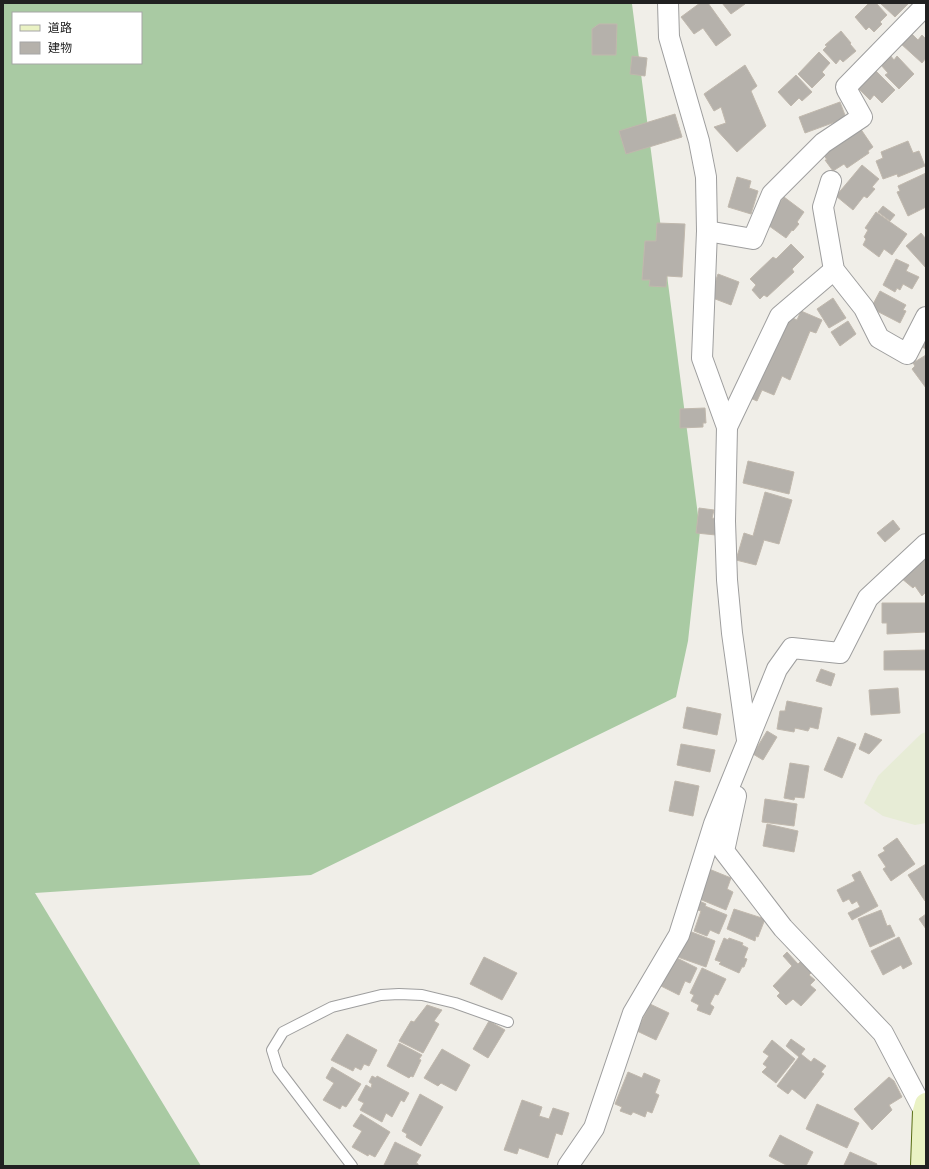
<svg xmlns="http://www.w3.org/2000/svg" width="929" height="1169" font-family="Rubik,'Noto Sans JP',sans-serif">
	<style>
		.farmland { fill: #e7ecd6 }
		.forest { fill: #a9caa3; fill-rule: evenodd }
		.building { fill: #b5b1ab; stroke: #c0b8ad }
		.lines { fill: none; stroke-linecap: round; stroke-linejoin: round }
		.service-casing { stroke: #9e9e9e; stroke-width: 12 }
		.minor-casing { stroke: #9e9e9e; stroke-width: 22 }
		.secondary-casing { stroke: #576c13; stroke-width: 24 }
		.service { stroke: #fff; stroke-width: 10 }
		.minor { stroke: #fff; stroke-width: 20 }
		.secondary { stroke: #eaf2c4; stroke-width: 22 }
	</style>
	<rect width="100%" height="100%" fill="#f0eee8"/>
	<!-- farmland -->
	<path class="farmland" d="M926 732V823L915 825 883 816 864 803 878 776 921 734Z"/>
	<!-- forest -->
	<path class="forest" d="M3 3 632 4 700 531 688 641 676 697 311 875 35 893 201 1166H3ZM13 13H141V63H13Z"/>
	<!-- building -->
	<g class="building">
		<path d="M700 3H708L731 35 716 46 703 28 694 34 681 17Z"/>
		<path d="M722 3H744L745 4 731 14Z"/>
		<path d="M869 3H876L887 15 880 22 882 24 874 32 869 27 866 30 855 17Z"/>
		<path d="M880 3H907L908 4 895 17Z"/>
		<path d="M599 24H617L616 55H592V29Z"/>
		<path d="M841 31 851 43 850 44 856 51 843 62 840 59 836 64 823 50 827 46 825 45Z"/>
		<path d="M910 32 918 40 922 35 926 39V58L922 63 900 43Z"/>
		<path d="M819 52 830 63 822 72 825 75 812 88 798 74Z"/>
		<path d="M890 55 894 60 897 56 914 74 899 89 885 75 888 73 880 64Z"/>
		<path d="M632 56 647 58 645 76 630 74Z"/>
		<path d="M745 65 757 86 751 91 766 126 737 152 714 127 726 123 721 107 714 111 704 94Z"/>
		<path d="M874 69 895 90 882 103 874 95 870 100 857 87Z"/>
		<path d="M796 75 812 92 802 101 799 98 791 106 778 92Z"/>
		<path d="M840 102 846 118 805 133 799 117Z"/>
		<path d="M675 114 682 137 626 154 619 131Z"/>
		<path d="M860 128 873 147 868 151 869 153 847 168 844 164 833 171 825 160H827L824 155 828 153 826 151Z"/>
		<path d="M908 141 913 153 919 151 925 166 898 177 897 174 883 179 876 161 883 158 881 152Z"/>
		<path d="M862 165 879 179 872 187 875 189 867 198 864 196 853 210 836 196Z"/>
		<path d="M926 173V207L908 216 897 192 900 191 898 186Z"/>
		<path d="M737 177 751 181 749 188 758 191 751 214 728 207Z"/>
		<path d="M784 197 804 212 797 222 799 224 793 231 792 230 786 238 765 223Z"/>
		<path d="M883 206 895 215 890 221 878 212Z"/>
		<path d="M876 212 907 234 892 255 884 249 879 257 863 245 866 239 864 237 868 230 865 228Z"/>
		<path d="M657 223 685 224 682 277 667 276 666 287 649 286 650 280H642L645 241H656Z"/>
		<path d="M921 233 926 239V268L906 246Z"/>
		<path d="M791 244 804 257 792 269 794 272 767 297 764 295 760 299 752 290 756 285 750 279 773 257 776 259Z"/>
		<path d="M896 259 909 265 906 271 919 277 912 289 903 284 900 290 897 288 895 292 883 285Z"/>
		<path d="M718 274 739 282 731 305 710 297Z"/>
		<path d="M880 291 906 305 903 310 906 311 900 323 871 308Z"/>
		<path d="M833 298 846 318 829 328 817 309Z"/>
		<path d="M801 311 822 320 816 333 810 331 790 380 782 376 774 395 762 390 757 401 750 398 788 316 797 320Z"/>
		<path d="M848 321 856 334 840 346 831 332Z"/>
		<path d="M926 332V349L918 345Z"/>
		<path d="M926 355V388L912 369 915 366 913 363Z"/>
		<path d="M705 408 706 423H703V427L680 428V409Z"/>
		<path d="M748 461 794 472 789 494 743 483Z"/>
		<path d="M765 492 792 500 779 544 764 540 756 565 736 560 744 533 753 536Z"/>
		<path d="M699 508 714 510 712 518 718 519 716 535 696 533Z"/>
		<path d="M893 520 900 529 885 542 877 533Z"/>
		<path d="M926 554V592L922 596 915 586 913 588 901 578Z"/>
		<path d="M882 603H926V632L887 634V623H882Z"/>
		<path d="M926 650V670H884V651Z"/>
		<path d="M821 669 835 674 831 686 816 681Z"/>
		<path d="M898 688 900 713 871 715 869 690Z"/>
		<path d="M787 701 822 708 818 729 810 727 808 731 795 728 794 732 777 729 780 711H785Z"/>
		<path d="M687 707 721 714 717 735 683 728Z"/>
		<path d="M767 731 777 737 763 760 753 754Z"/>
		<path d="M865 733 882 740 869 754 859 749Z"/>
		<path d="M838 737 856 744 842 778 824 770Z"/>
		<path d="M681 744 715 750 710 772 677 765Z"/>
		<path d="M790 763 809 766 804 798 795 797 794 800 784 798Z"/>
		<path d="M675 781 699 786 693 816 669 811Z"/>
		<path d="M765 799 797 804 794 826 762 822Z"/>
		<path d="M767 824 798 831 794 852 763 846Z"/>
		<path d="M897 838 915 864 891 881 883 869 886 867 878 855 885 851 883 848Z"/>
		<path d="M926 864V900L925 901 908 875Z"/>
		<path d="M709 869 731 878 727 889 733 892 726 910 697 898Z"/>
		<path d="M860 871 878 906 852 920 848 913 860 907 857 901 852 904 849 899 843 902 837 890 855 881 852 875Z"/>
		<path d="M697 900 706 904 705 906 727 915 719 934 710 930 707 936 694 931 701 911 694 909Z"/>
		<path d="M734 909 765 919 758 937 756 936 755 941 727 929Z"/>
		<path d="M881 910 887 926 890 925 895 936 870 947 858 919Z"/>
		<path d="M926 914V929L919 919Z"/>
		<path d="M689 931 715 941 706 967 675 956 678 947 683 948Z"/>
		<path d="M899 937 912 964 903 969 901 965 883 975 871 951Z"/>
		<path d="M724 938 728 940 729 938 743 943 742 945 748 948 744 958 747 959 744 967H742L739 973 719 964 721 962 715 960Z"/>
		<path d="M787 952 798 964 803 959 814 970 809 975 815 980 810 985 816 990 801 1006 793 999 786 1005 777 996 780 993 773 986 792 966 783 956Z"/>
		<path d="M484 957 517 973 502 1000 470 984Z"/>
		<path d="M675 957 697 968 690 983 685 981 679 995 661 986Z"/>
		<path d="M702 968 726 979 718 995 715 994 710 1004 714 1007 710 1015 697 1010 699 1005 691 1001 694 995 690 993Z"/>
		<path d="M650 1004 669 1013 656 1040 637 1031Z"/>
		<path d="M427 1005 442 1010 434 1021 439 1024 423 1053 399 1041 411 1021 414 1022Z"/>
		<path d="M489 1021 505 1030 488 1058 473 1049Z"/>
		<path d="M347 1034 377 1050 369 1066 364 1064 361 1070 355 1067 353 1071 331 1060Z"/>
		<path d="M791 1039 805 1049 801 1054 811 1062 814 1058 826 1066 821 1072 824 1074 805 1099 792 1089 788 1094 777 1086 799 1057 786 1046Z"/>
		<path d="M772 1040 795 1059 776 1083 762 1072 767 1067 763 1064 769 1056 763 1052Z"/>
		<path d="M399 1043 422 1055 419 1059 421 1060 413 1077 411 1076 409 1078 387 1066Z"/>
		<path d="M442 1049 470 1065 456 1091 441 1083 438 1086 424 1078Z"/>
		<path d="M332 1067 361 1084 346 1107 342 1105 340 1109 323 1100 334 1083 326 1078Z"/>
		<path d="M628 1072 642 1078 644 1073 660 1080 655 1093 659 1095 652 1113 647 1111 645 1117 633 1112 631 1115 620 1111 622 1107 615 1104Z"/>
		<path d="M372 1076 376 1078 377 1076 409 1093 404 1102 401 1100 392 1117 386 1113 382 1122 360 1110 364 1103 358 1100 366 1085 371 1088 372 1084 369 1082Z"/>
		<path d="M889 1077 894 1081 902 1097 889 1105 892 1110 872 1130 854 1109Z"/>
		<path d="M420 1094 443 1107 421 1146 406 1137 407 1134 402 1131Z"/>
		<path d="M522 1100 542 1107 539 1116 549 1119 553 1108 569 1113 562 1135 556 1133 548 1158 519 1148 517 1154 504 1150Z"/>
		<path d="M817 1104 859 1123 847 1148 806 1129Z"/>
		<path d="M361 1114 390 1132 375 1157 369 1154 368 1156 352 1147 362 1131 353 1126Z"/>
		<path d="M780 1135 813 1152 806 1166H788L769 1156Z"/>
		<path d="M395 1142 421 1155 416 1163 418 1164V1166H386L384 1165Z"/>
		<path d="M850 1152 877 1164 876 1166 844 1165Z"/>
	</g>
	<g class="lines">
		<defs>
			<path id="service" d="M352 1166 278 1069 272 1050 283 1032 332 1007 381 995 399 994 422 995 455 1003 508 1022"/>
			<g id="minor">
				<path d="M668 3 669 37 699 141 706 177 707 231 702 358 727 427 725 521 727 580 732 633 747 740"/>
				<path d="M846 87 926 5"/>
				<path d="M831 181 823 207 834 270 864 308 879 338 907 354 926 317"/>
				<path d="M707 231 753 239 772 194 823 143 862 117 847 90"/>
				<path d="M727 427 780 316 834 270"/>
				<path d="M736 796 724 851 783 928 883 1033 924 1111"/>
				<path d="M568 1166 594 1128 633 1013 679 935 714 824 777 669 792 648 840 653 868 598 926 544"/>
			</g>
			<path id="secondary" d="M922 1166 924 1111 926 1104"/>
		</defs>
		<!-- service casing -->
		<use href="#service" class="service-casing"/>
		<!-- minor casing -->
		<use href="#minor" class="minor-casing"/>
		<!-- secondary casing -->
		<use href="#secondary" class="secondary-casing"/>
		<!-- service -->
		<use href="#service" class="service"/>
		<!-- minor -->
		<use href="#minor" class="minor"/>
		<!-- secondary -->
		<use href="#secondary" class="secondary"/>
	</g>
	<!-- border -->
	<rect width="929" height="1169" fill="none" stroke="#212121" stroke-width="8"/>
	<!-- legend -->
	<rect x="12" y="12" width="130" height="52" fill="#ffffff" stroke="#a6a6a6"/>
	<rect x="20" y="25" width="20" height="6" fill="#eaf2c4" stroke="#a6a6a6"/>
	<text x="48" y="32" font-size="12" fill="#212121">道路</text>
	<rect x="20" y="42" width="20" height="12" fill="#b5b1ab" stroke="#a6a6a6"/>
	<text x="48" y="52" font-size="12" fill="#212121">建物</text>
</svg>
